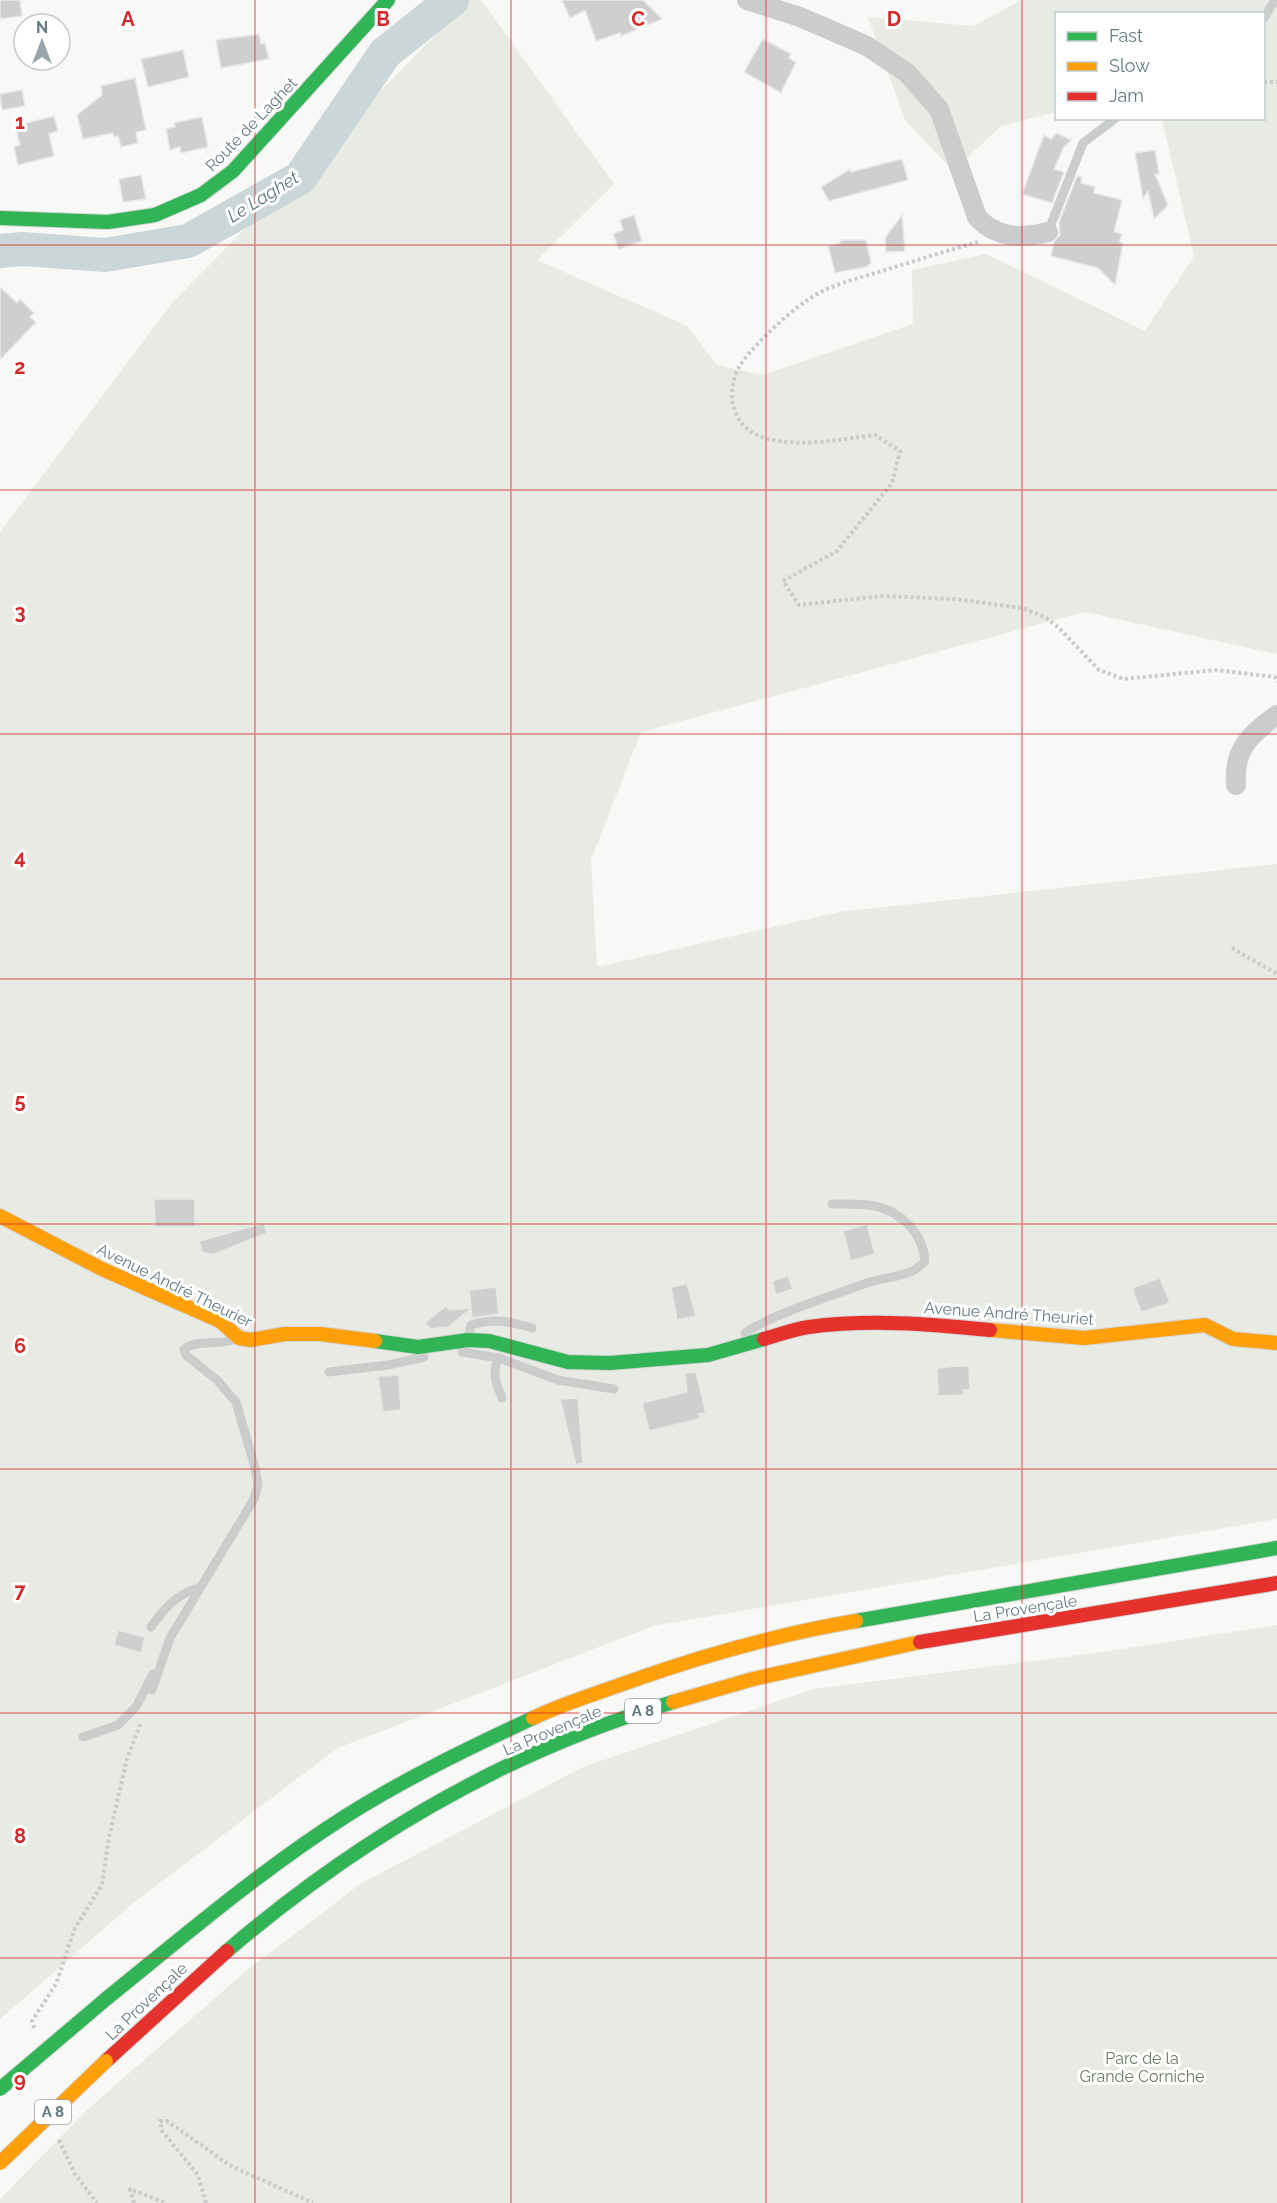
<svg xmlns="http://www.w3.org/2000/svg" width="1277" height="2203" font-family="Raleway,sans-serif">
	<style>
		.green { fill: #e8eae4 }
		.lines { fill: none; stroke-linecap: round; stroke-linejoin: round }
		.river { stroke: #cad6d7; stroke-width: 34 }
		.building { fill: #ced0d0; stroke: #e8e8e7; stroke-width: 1.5 }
		.fast-casing { stroke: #d4d5d5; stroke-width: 16 }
		.slow-casing { stroke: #d4d5d5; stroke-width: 16 }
		.jam-casing { stroke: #d4d5d5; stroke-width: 16 }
		.path { stroke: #c9cacb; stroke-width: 4; stroke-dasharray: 3 3; stroke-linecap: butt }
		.lane { stroke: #cbcdcd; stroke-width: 9 }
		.street { stroke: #cbcdcd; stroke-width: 20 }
		.fast { stroke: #30b455; stroke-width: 14 }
		.slow { stroke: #ff9f0a; stroke-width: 14 }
		.jam { stroke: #e5322d; stroke-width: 14 }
		.fast-bridge-casing { stroke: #d4d5d5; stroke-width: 16; stroke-linecap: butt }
		.slow-bridge-casing { stroke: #d4d5d5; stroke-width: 16; stroke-linecap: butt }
		.fast-bridge { stroke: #30b455; stroke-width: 14 }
		.slow-bridge { stroke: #ff9f0a; stroke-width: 14 }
		.grid { fill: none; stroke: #d62828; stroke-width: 1.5; stroke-opacity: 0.55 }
		.labels { text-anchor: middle; stroke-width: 6; stroke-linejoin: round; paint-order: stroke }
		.shield { fill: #fff; stroke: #92a2a8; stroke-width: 1.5 }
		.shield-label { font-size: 15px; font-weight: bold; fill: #647a82 }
		.street-label { font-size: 16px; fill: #647a82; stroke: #fff }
		.park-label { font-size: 16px; fill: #6b7a63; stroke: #fff }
		.water-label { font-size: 18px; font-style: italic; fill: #5e787c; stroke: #fff }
		.grid-label { font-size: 20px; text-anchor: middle; font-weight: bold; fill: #d62828; stroke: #fff; stroke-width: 6; stroke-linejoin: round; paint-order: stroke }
	</style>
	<rect width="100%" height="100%" fill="#f8f8f7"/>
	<!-- green -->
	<g class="green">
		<path d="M470 0H481L614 184 537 260 687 326 717 365 762 375 913 324 912 270 986 254 1145 331 1194 256 1162 119 1264 118V14H1056V112L1001 126 953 171 905 120 868 17 974 26 1021 0H1277V654L1084 612 641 732 591 860 597 967 839 912 1277 864V1519L653 1626 338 1748 138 1899 0 2019V532L173 302Z"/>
		<path d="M1277 1625V2203H0V2199L88 2109 246 1971 360 1884 583 1767 814 1689 1103 1652Z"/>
	</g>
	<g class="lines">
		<!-- river -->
		<path class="river" d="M0 251 23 249 105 255 188 241 300 178 385 53 452 0"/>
	</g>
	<!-- building -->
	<g class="building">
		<path d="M0 0H20L22 16 0 19Z"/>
		<path d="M562 0H643L662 19 621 36 620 33 596 41 585 10 570 18Z"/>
		<path d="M259 34 261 44 265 43 269 59 221 68 216 40Z"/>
		<path d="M763 39 791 54 789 58 796 62 781 93 744 72Z"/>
		<path d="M183 50 189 77 148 87 141 59Z"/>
		<path d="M135 78 146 130 136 132 138 143 121 147 118 136 114 137 113 133 83 139 77 115 102 95 101 86Z"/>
		<path d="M22 90 25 106 2 110 0 94Z"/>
		<path d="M54 116 58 131 49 134 54 156 18 165 14 147 20 145 15 126Z"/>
		<path d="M202 117 208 147 181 153 180 147 170 150 166 129 175 127 174 123Z"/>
		<path d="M1057 133 1071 140 1064 147 1054 169 1064 172 1052 203 1022 194 1044 135 1051 139Z"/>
		<path d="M1155 150 1159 174H1155L1168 205 1154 219 1148 191 1143 199 1135 153Z"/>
		<path d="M902 159 908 180 829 201 821 187 850 169 851 172Z"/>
		<path d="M141 175 146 199 123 202 119 179Z"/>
		<path d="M1077 176 1082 177 1081 183 1095 187 1094 193 1122 200 1114 232 1122 234 1119 242 1123 243 1115 285 1098 268 1051 256 1054 242 1060 235 1059 222Z"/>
		<path d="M634 215 642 241 619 249 613 234 623 230 620 220Z"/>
		<path d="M902 215 905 251 886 252 885 238Z"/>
		<path d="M840 240H866L871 263 866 267 835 273 828 246 840 243Z"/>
		<path d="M0 287 17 303 20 299 34 313 30 317 36 322 0 360Z"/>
		<path d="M154 1199H195V1227H155Z"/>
		<path d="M264 1223 267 1233 212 1255 202 1252 199 1241Z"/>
		<path d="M867 1224 875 1254 851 1261 843 1231Z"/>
		<path d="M788 1276 793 1289 776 1295 772 1281Z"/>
		<path d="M1160 1278 1170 1303 1141 1312 1132 1288Z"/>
		<path d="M687 1284 696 1316 677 1320 671 1287Z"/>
		<path d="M496 1287 499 1314 472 1318 471 1309 448 1327 430 1329 425 1323 446 1306 449 1310 471 1308 469 1290Z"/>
		<path d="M958 1366H969L970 1390H964V1395L938 1396 937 1368Z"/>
		<path d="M696 1372 706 1413 699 1414 700 1419 649 1431 642 1403 687 1392 685 1373Z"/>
		<path d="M399 1375 401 1410 383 1412 378 1376Z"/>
		<path d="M578 1398 583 1463 576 1465 560 1399Z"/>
		<path d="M118 1630 145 1637 141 1653 114 1645Z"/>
	</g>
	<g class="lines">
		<defs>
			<g id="fast">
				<path d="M0 218 108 222 155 215 201 195 233 171 388 0"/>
				<path d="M375 1341 418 1347 468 1340 489 1341 568 1362 610 1363 708 1355 764 1339"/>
				<path d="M856 1621 1277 1548"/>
				<path d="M227 1951C359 1838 507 1751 673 1702"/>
				<path d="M106 1999C184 1936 261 1870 346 1816 406 1778 469 1748 533 1718"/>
			</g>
			<g id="slow">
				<path d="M0 1216 102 1269 220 1321 239 1338 251 1340 285 1334H320L375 1341"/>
				<path d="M990 1330 1084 1338 1205 1325 1233 1339 1277 1343"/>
				<path d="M673 1702 753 1679 920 1642"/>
				<path d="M533 1718C564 1703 598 1693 631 1681 704 1655 779 1634 856 1621"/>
			</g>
			<g id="jam">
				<path d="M764 1339C778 1335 794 1329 809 1327 869 1319 930 1324 990 1330"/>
				<path d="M920 1642 1277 1583"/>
				<path d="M106 2061 227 1951"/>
			</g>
		</defs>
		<!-- fast casing -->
		<use href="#fast" class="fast-casing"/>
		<!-- slow casing -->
		<use href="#slow" class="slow-casing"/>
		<!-- jam casing -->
		<use href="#jam" class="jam-casing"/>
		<!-- path -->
		<g class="path">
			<path d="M1264 82H1277"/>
			<path d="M978 242C946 251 914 261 882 271 856 279 828 285 806 301 789 312 746 352 738 369 727 391 731 420 753 433 785 451 842 439 875 435L900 451 892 483 837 551 783 581 799 605 882 596 955 599 1022 608 1045 617 1058 627 1099 670 1124 679 1216 670 1275 677 1277 682"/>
			<path d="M1232 948 1277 974"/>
			<path d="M34 2028 32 2021 56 1984 75 1928 102 1885 109 1837 127 1759 141 1722"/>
			<path d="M59 2140 75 2174 97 2203"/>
			<path d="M134 2203 130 2189 166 2203"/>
			<path d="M206 2203 198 2175 162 2131 160 2121H167L231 2166 313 2203"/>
		</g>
		<!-- lane -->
		<g class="lane">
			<path d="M1264 18 1275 0"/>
			<path d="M1048 232 1083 143 1116 118"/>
			<path d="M745 1333C770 1315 839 1293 870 1282 890 1276 912 1277 925 1261 923 1234 902 1212 875 1206 861 1203 846 1204 832 1204"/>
			<path d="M468 1338 471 1325C494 1318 510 1321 532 1328"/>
			<path d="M462 1352 499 1358 558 1380 614 1389"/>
			<path d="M499 1358C491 1373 496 1383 502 1398"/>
			<path d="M329 1372 388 1365 424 1357"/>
			<path d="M151 1627C164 1609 175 1595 198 1588"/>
			<path d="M152 1690 170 1638 254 1499 258 1484 255 1468 236 1402 217 1380 186 1355 184 1349C197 1339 220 1346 236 1339"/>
			<path d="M83 1737 118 1725 136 1707 153 1674"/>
		</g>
		<!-- street -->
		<g class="street">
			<path d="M747 0 800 17 867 46 907 73 939 109 977 217C996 238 1021 239 1048 232"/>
			<path d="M1236 785C1233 750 1250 734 1277 715"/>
		</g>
		<!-- fast -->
		<use href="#fast" class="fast"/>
		<!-- slow -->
		<use href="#slow" class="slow"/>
		<!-- jam -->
		<use href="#jam" class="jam"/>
		<defs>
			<path id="fast-bridge" d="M0 2089 106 1999"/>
			<path id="slow-bridge" d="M0 2163 106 2061"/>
		</defs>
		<!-- fast-bridge casing -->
		<use href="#fast-bridge" class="fast-bridge-casing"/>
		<!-- slow-bridge casing -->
		<use href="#slow-bridge" class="slow-bridge-casing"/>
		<!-- fast-bridge -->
		<use href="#fast-bridge" class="fast-bridge"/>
		<!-- slow-bridge -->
		<use href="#slow-bridge" class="slow-bridge"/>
	</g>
	<!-- grid -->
	<path class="grid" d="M255 0V2203M511 0V2203M766 0V2203M1022 0V2203M0 245H1277M0 490H1277M0 734H1277M0 979H1277M0 1224H1277M0 1469H1277M0 1713H1277M0 1958H1277"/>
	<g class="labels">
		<!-- shield labels -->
		<g class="shield">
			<rect x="625" y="1699" width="36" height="24" rx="4.5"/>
			<rect x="35" y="2100" width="36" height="24" rx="4.5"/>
		</g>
		<g class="shield-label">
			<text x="643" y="1716">A 8</text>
			<text x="53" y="2117">A 8</text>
		</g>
		<!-- street labels -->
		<g class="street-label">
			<text transform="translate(251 124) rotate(-46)" y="6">Route de Laghet</text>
			<text transform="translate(175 1285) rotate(26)" y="6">Avenue André Theurier</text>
			<text transform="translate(1009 1313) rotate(4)" y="6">Avenue André Theuriet</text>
			<text transform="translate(1025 1608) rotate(-9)" y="6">La Provençale</text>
			<text transform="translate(552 1730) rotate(-23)" y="6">La Provençale</text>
			<text transform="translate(146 2001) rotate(-43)" y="6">La Provençale</text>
		</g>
		<!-- park labels -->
		<g class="park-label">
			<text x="1142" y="2064">Parc de la<tspan x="1142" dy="18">Grande Corniche</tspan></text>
		</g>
		<!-- water labels -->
		<g class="water-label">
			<text transform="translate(263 197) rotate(-32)" y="6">Le Laghet</text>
		</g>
	</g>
	<g class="grid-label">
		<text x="128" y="26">A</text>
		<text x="383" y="26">B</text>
		<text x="638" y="26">C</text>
		<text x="894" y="26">D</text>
		<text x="20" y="129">1</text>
		<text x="20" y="374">2</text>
		<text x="20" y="619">3</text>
		<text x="20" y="864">4</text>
		<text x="20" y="1108">5</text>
		<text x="20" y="1353">6</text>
		<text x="20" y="1598">7</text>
		<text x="20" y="1843">8</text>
		<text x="20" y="2087">9</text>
	</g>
	<!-- legend -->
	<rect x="1055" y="12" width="210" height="108" fill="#ffffff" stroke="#c1cacd" stroke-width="1.5"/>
	<rect x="1067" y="32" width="30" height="9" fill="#30b455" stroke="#c1cacd" stroke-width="1.5"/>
	<text x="1109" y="42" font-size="18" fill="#647a82">Fast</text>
	<rect x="1067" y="62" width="30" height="9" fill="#ff9f0a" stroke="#c1cacd" stroke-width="1.5"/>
	<text x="1109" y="72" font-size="18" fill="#647a82">Slow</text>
	<rect x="1067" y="92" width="30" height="9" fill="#e5322d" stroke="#c1cacd" stroke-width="1.5"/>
	<text x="1109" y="102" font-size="18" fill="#647a82">Jam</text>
	<!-- north arrow -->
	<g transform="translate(42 42)"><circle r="28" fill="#ffffff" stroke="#c1cacd" stroke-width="1.5"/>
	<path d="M0-4.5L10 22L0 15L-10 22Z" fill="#98a6ab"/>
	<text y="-9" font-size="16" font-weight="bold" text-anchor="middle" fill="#647a82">N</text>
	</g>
</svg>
